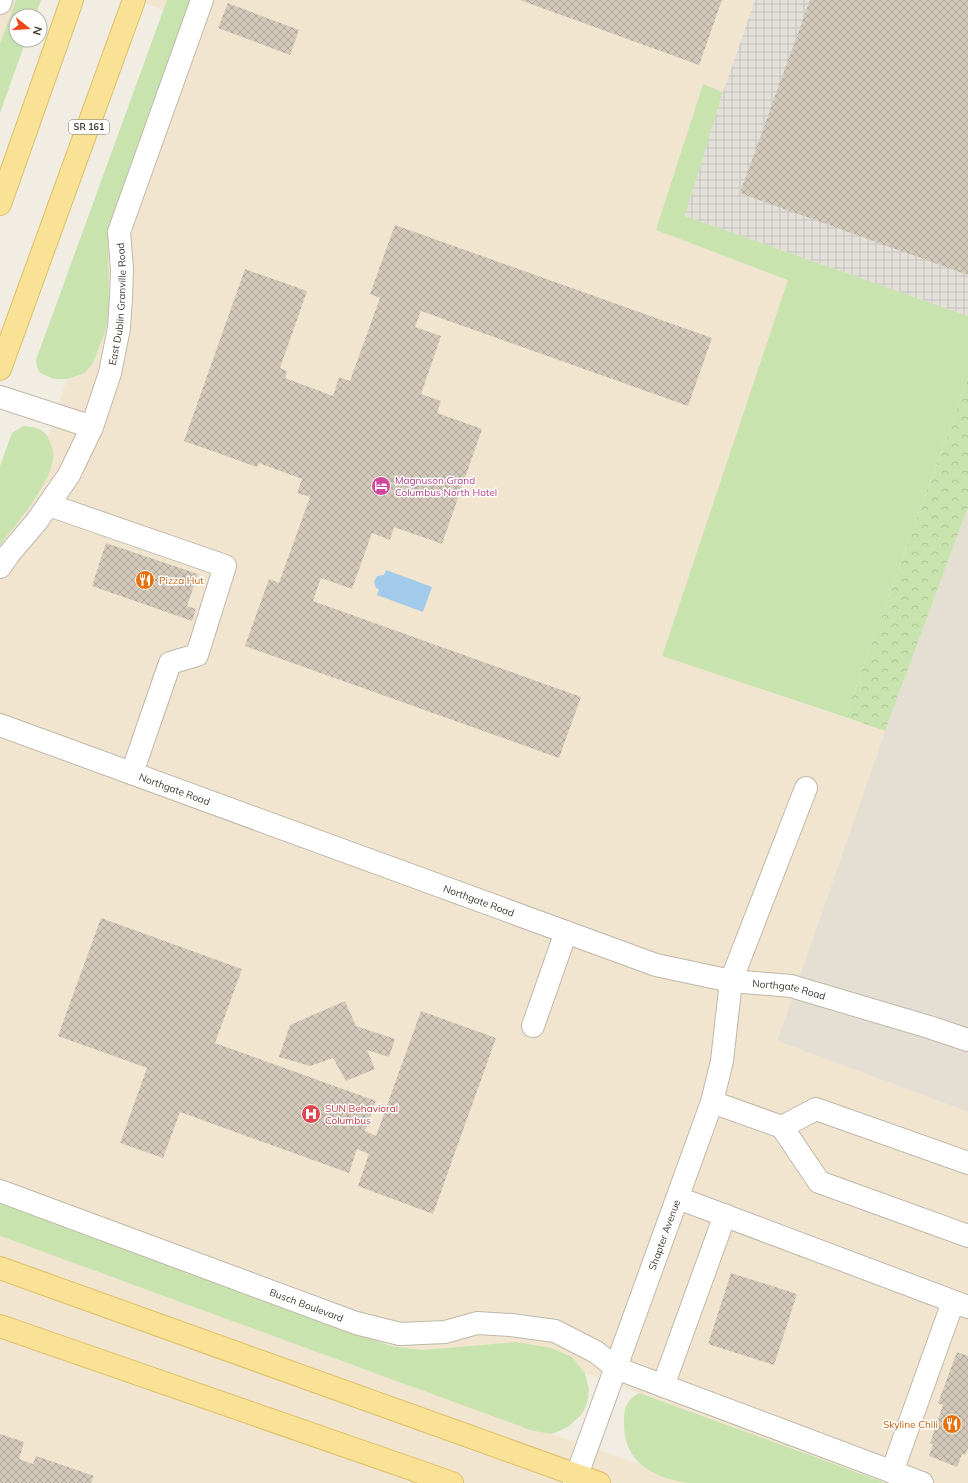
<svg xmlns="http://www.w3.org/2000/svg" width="968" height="1483" font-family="Mulish,sans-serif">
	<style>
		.residential { fill: #e4dfd2 }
		.commercial { fill: #f2e5cf }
		.industrial { fill: url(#industrial-grid) }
		.green { fill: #c8e3ae }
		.forest { fill: url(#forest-crowns) }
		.water { fill: #a2caeb }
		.building { fill: url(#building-cross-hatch) }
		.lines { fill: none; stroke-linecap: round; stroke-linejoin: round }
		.minor-casing { stroke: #beb8aa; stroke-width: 24 }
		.major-casing { stroke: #dcbf66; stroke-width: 24 }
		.minor { stroke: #fff; stroke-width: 22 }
		.major { stroke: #f9e195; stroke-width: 22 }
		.labels { text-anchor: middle; stroke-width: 3; stroke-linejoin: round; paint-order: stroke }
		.shield { fill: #fff; stroke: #7b7771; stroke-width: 1 }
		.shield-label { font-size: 9px; font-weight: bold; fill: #423d34 }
		.street-label { font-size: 10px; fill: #423d34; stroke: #fff }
		.hotel-label { font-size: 10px; fill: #b23c85; stroke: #fff; text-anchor: start }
		.food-label { font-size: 10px; fill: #c56008; stroke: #fff; text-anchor: start }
		.health-label { font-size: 10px; fill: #be3a42; stroke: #fff; text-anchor: start }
	</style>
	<defs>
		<pattern id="industrial-grid" width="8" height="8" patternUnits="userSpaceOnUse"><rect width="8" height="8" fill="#e3dfd9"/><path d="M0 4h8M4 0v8" fill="none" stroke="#c4c0bb"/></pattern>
		<pattern id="forest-crowns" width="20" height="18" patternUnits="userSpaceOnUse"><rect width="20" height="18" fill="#c8e3ae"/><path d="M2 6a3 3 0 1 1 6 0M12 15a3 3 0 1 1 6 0" fill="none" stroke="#adc496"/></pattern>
		<pattern id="building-cross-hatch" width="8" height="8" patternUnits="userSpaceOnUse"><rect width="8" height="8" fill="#d2c9ba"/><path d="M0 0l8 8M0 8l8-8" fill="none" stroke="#aca498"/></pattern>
	</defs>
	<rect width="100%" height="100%" fill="#f1ede3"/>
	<!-- residential -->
	<path class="residential" d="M968 507V1112L777 1041 885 731Z"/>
	<!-- commercial -->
	<g class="commercial">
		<path d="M0 0H16L0 43Z"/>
		<path d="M134 0H167L164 10Z"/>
		<path d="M190 0H755L723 92 703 84 657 230 788 280 662 656 885 731 777 1041 968 1112V1483H886L585 1373 572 1357 516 1342 423 1350 391 1346 0 1203V545L40 492 53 451 48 437 67 379 85 373 93 363 106 329 109 304 108 235 123 187Z"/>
		<path d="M0 1236 533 1431 552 1434 642 1465 663 1477 688 1483H0Z"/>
	</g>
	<!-- industrial -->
	<path class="industrial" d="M755 0H968V316L685 216 723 92Z"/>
	<!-- green -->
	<g class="green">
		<path d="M16 0H41L35 16H16V40H26L0 113V43Z"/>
		<path d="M167 0H190L123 187 108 235 109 304 106 329 93 363 85 373 67 379H54L40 373 37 367 36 360Z"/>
		<path d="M703 84 723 92 685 216 968 316V378L845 717 662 656 788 280 656 230Z"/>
		<path d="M23 426C36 427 46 429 50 442 51 445 52 448 53 451 56 480 17 522 0 545V466L12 433Z"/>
		<path d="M0 1203 391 1346 423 1350 516 1342 551 1348 572 1357 585 1373 589 1390 587 1403 582 1414 568 1427 552 1434 533 1431 0 1236Z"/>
		<path d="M639 1393 886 1483H688C680 1481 671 1480 663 1477 638 1467 624 1451 624 1424 624 1408 626 1401 639 1393Z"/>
	</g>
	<!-- forest -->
	<path class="forest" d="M968 378V507L885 731 845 717Z"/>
	<!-- water -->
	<path class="water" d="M386 570 432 587 423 612 377 595 379 589 376 588 374 582 377 576 384 575Z"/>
	<!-- building -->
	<g class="building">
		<path d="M520 0H722L699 65Z"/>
		<path d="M810 0H968V275L740 193Z"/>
		<path d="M228 3 299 30 290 55 218 28Z"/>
		<path d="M395 225 712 338 688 406 421 311 415 327 441 336 421 394 441 401 437 413 482 429 442 544 394 527 390 540 372 533 352 589 321 578 313 601 581 697 559 758 245 646 269 579 279 583 310 497 297 493 302 479 259 463 257 467 184 441 245 269 307 291 280 368 287 371 285 378 333 396 339 377 350 381 380 298 370 294Z"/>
		<path d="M106 543 198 574 187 606 196 609 192 621 92 586Z"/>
		<path d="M101 918 242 969 215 1043 376 1101 365 1131 376 1136 421 1011 496 1038 433 1214 358 1186 369 1154 357 1149 349 1173 180 1112 163 1158 120 1143 147 1068 58 1036Z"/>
		<path d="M345 1001 356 1026 395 1039 389 1057 367 1050 375 1069 346 1081 333 1058 310 1066 279 1057 290 1025Z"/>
		<path d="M731 1273 797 1294 774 1365 708 1344Z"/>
		<path d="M957 1352 968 1356V1448L965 1455 962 1454 957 1467 929 1456 933 1444 930 1443 943 1405 938 1403Z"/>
		<path d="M0 1434 24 1442 19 1459 33 1464 36 1456 94 1476 91 1483H0Z"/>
	</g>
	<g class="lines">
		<defs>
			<g id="minor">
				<path d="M0 3 1 0"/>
				<path d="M0 397 92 427"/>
				<path d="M49 505 225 566 197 655 170 663 132 773"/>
				<path id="s1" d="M0 567 9 554 37 521 69 475 92 427 110 373 119 328 121 298 122 269 119 232 202 0"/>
				<path id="s2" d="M0 725 656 965 731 981 791 986 929 1027 968 1040"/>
				<path d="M533 1026 566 932"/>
				<path d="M712 1102 782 1127 819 1182 968 1236"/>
				<path d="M782 1127 816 1109 968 1163"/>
				<path id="s3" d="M0 1191 356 1323 400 1334 445 1332 477 1323 511 1325 555 1331 596 1352 616 1368 922 1483"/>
				<path d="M678 1198 968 1307"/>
				<path d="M663 1386 725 1215"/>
				<path d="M892 1472 953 1302"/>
				<path id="s4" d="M574 1483 712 1102 722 1061 731 981 806 788"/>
			</g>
			<g id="major">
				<path d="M0 204 72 0"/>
				<path d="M0 369 134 0"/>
				<path d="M0 1268 599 1483"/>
				<path d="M0 1326 452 1483"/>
			</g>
		</defs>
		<!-- minor casing -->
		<use href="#minor" class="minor-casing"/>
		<!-- major casing -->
		<use href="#major" class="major-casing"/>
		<!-- minor -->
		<use href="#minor" class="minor"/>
		<!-- major -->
		<use href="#major" class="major"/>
	</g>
	<!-- icons -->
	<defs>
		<symbol id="hotel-disc" viewBox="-11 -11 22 22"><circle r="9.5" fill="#d1479c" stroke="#fff"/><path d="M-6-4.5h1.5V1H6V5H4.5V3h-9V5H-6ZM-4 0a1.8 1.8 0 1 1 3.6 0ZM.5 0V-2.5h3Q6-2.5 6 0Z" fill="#fff"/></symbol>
		<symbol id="restaurant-disc" viewBox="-11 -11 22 22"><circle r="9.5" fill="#e8710a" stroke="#fff"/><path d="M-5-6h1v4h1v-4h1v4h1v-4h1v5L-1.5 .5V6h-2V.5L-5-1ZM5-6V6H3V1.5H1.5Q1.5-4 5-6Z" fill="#fff"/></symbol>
		<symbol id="hospital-disc" viewBox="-11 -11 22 22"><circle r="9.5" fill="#e0444e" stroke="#fff"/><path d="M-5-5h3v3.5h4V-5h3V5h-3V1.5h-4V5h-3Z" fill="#fff"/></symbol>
	</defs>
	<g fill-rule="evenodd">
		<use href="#hotel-disc" x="370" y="475" width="22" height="22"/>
		<use href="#restaurant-disc" x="134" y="569" width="22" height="22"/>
		<use href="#hospital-disc" x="300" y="1103" width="22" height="22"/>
		<use href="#restaurant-disc" x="941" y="1413" width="22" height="22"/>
	</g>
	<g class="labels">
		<!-- shield labels -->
		<rect class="shield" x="69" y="120" width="40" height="14" rx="3"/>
		<g class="shield-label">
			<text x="89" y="130">SR 161</text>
		</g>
		<!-- street labels -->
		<g class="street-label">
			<text dy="4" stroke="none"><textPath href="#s1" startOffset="295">East Dublin Granville Road</textPath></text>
			<text dy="4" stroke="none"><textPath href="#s2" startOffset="186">Northgate Road</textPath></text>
			<text dy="4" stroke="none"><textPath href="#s2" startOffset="510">Northgate Road</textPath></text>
			<text dy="4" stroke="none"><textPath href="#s2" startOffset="834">Northgate Road</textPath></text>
			<text dy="4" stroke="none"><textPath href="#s4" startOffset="264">Shapter Avenue</textPath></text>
			<text dy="4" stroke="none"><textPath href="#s3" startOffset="327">Busch Boulevard</textPath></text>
		</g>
		<!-- hotel labels -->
		<g class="hotel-label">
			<text x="395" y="484">Magnuson Grand<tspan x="395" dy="12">Columbus North Hotel</tspan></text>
		</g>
		<!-- food labels -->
		<g class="food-label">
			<text x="159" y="584">Pizza Hut</text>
			<text x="938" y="1428" text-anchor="end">Skyline Chili</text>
		</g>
		<!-- health labels -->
		<g class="health-label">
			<text x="325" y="1112">SUN Behavioral<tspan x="325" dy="12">Columbus</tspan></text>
		</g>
	</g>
	<!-- north arrow -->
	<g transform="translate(28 28) rotate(107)"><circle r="19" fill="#ffffff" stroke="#b3b1ae"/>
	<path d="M0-3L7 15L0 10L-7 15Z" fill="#ee471d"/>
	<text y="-6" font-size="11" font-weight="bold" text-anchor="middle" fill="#423d34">N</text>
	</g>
</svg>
